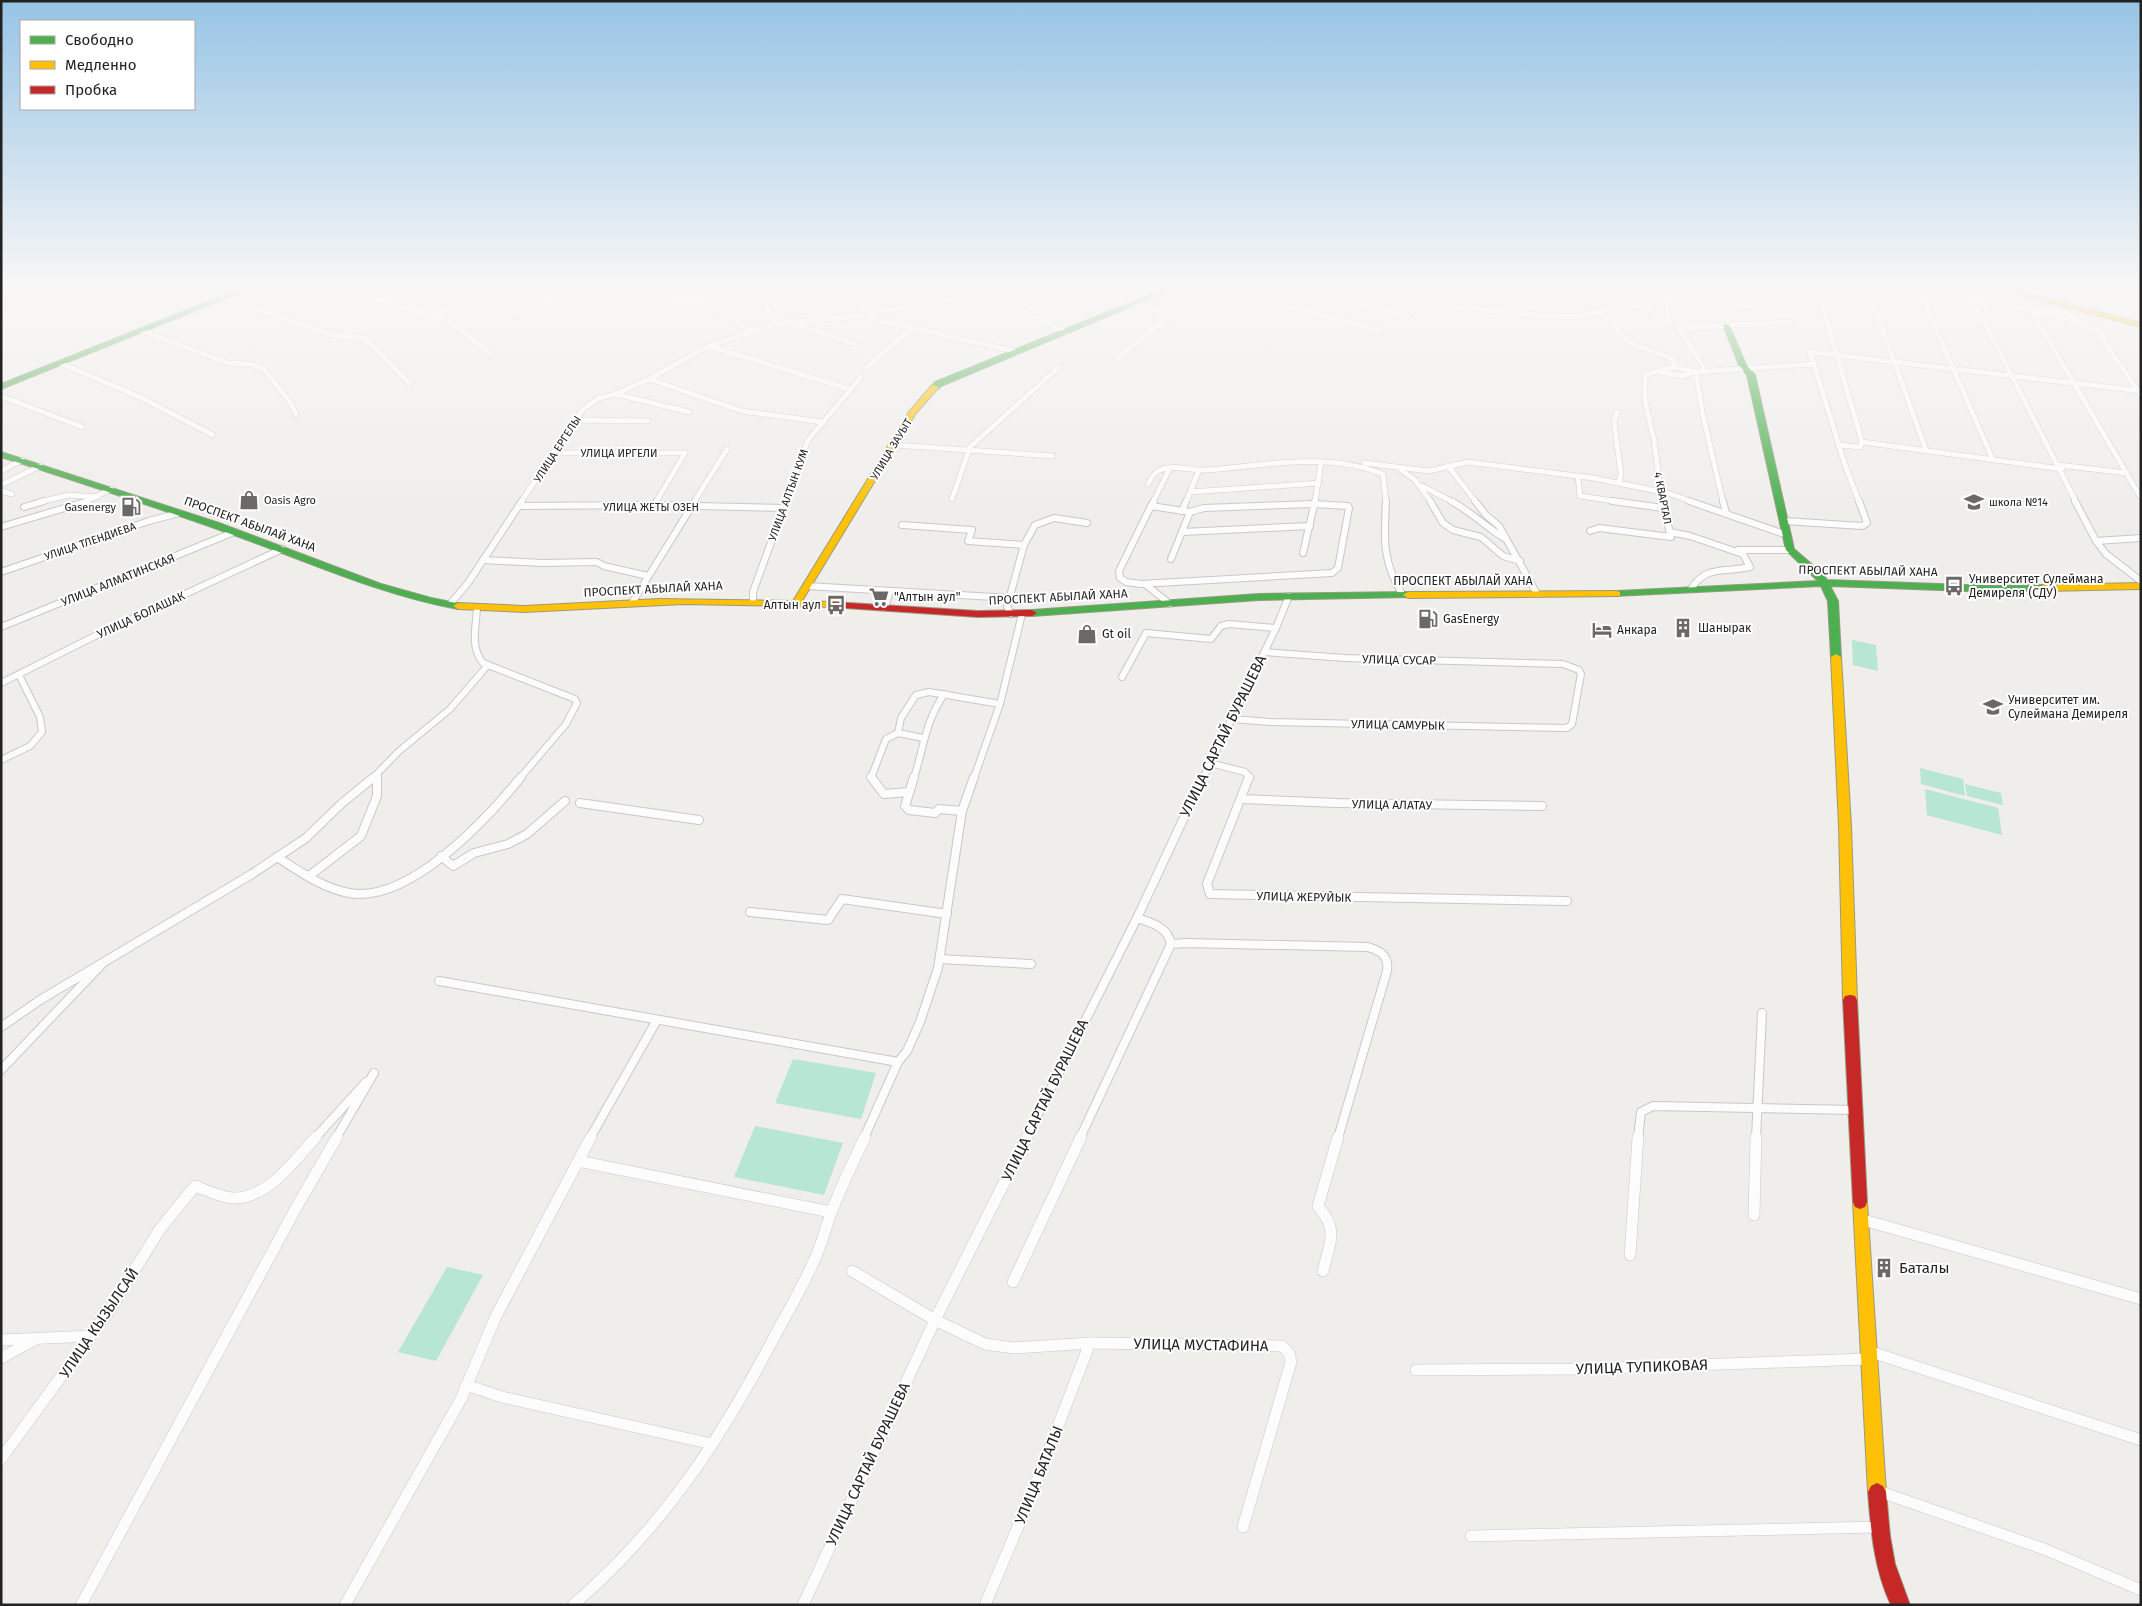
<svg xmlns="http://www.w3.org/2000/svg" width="2142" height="1606" font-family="'Fira Sans',sans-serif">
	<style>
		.pitch { fill: #b7e6d2 }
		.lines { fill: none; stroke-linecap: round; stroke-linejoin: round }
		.street-far3-casing { stroke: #c9c8c7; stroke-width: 6 }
		.street-far2-casing { stroke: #c9c8c7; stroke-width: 8 }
		.street-far1-casing { stroke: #c9c8c7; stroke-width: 10 }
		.street-casing { stroke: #c9c8c7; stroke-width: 12 }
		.fast-casing { stroke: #999a82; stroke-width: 2 }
		.slow-casing { stroke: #999a82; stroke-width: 2 }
		.jam-casing { stroke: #999a82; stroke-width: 2 }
		.street-far3 { stroke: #fdfcfc; stroke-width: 5 }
		.street-far2 { stroke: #fdfcfc; stroke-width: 6 }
		.street-far1 { stroke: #fdfcfc; stroke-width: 8 }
		.street { stroke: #fdfcfc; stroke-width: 11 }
		.fast { fill: #4caf50; fill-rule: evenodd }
		.slow { fill: #ffc107; fill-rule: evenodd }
		.jam { fill: #c62828; fill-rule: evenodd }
		.labels { text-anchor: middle; stroke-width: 4; stroke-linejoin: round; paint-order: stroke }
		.far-street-label { font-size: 11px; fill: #222; stroke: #fff }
		.far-poi-label { font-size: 11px; fill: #222; stroke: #fff; text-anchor: start }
		.street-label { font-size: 12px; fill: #222; stroke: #fff }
		.poi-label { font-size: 12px; fill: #222; stroke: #fff; text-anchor: start }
		.near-street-label { font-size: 15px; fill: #222; stroke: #fff }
		.near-poi-label { font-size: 15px; fill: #222; stroke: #fff; text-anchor: start }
	</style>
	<rect width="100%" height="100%" fill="#f0eeeb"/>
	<!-- pitch -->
	<g class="pitch">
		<path d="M1852 640 1876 645 1878 671 1853 665Z"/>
		<path d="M1920 768 1963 779 1965 796 1921 784Z"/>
		<path d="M1965 784 2001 793 2003 805 1967 796Z"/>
		<path d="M1925 789 1998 808 2002 835 1927 815Z"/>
		<path d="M793 1059 876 1073 861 1119 775 1103Z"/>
		<path d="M755 1126 843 1143 824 1195 734 1177Z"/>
		<path d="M447 1267 483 1275 436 1361 398 1352Z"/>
	</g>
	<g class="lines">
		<defs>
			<g id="street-far3">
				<path d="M344 289 445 320 464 332 490 354"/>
				<path d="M481 289 503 300 518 311 515 314"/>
				<path d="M502 289 546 302 568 300"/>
				<path d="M647 289 720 312 751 330"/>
				<path d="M758 289 775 324"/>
				<path d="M1101 289 1175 320"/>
				<path d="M1243 289 1241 294 1381 331"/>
				<path d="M1303 289 1408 316"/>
				<path d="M1393 289 1431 296 1455 307 1528 314 1575 317 1616 308 1643 306 1670 324"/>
				<path d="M1868 289 1926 450"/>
				<path d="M1923 289 1927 296 1925 299 1929 313 1993 460"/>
				<path d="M1978 289 1971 296 2076 502"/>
				<path d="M1818 290 1862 442"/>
				<path d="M985 293 1066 332"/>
				<path d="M1698 296 1750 307"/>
				<path d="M1971 296 2065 318 2076 323"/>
				<path d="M223 298 334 336 365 338 410 384"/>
				<path d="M1925 299 1939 296"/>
				<path d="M695 302 718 289"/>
				<path d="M1643 306 1666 298"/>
				<path d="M1986 309 1984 302 1987 296"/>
				<path d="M1597 313 1613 320C1623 351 1649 346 1674 360V367"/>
				<path d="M429 316 492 295"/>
				<path d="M856 316 862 309 888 299"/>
				<path d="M865 317 1018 352"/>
				<path d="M794 324 857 345"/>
				<path d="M1671 324 1667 314V292L1698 296 1703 289"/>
				<path d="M142 331 228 363 250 364 264 369 290 402 296 414"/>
				<path d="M2100 335 2140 394"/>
				<path d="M2103 339 2105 337 2099 331 2084 326 2066 312H2035L2034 315 2141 498"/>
				<path d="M709 346 849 389"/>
				<path d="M1117 358 1164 321 1166 316"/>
				<path d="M60 363 142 398 213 435"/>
				<path d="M866 368 912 328"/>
				<path d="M1706 371 1679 328 1790 322"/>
				<path d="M1661 372 1683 376 1694 372"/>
				<path d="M1696 372 1702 411 1723 502"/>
				<path d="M649 379 742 411 822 422"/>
				<path d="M616 394 689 412"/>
				<path d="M1 396 82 427"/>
				<path d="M1617 412 1614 422 1621 474 1619 482"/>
				<path d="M575 420 648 421"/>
				<path d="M894 445 1053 456"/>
				<path d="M1839 445 1860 447 1862 442 2062 469"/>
				<path d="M553 453H685"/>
				<path d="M1364 463 1429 471 1468 462 1593 478 1662 492"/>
				<path d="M2059 465 2126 473"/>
				<path d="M1448 466 1476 502"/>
				<path d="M1401 470 1415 480 1431 502"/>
				<path d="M1 471 22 460"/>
				<path d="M1578 476 1580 496 1621 502"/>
				<path d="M1148 484C1151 479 1154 472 1160 470 1174 464 1191 471 1205 470 1265 466 1325 451 1383 474L1386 502"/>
				<path d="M1 485 40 466"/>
				<path d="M1422 486 1453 502"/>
				<path d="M1 491 12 494"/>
				<path d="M1662 491 1693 502"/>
				<path d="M1190 492 1319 483"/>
				<path d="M952 499 970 447 1059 367"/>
				<path d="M40 502 69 495 97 497"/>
				<path d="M85 502 111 489"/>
				<path d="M521 502 583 409 599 398 616 394 649 379 709 346 775 324 861 316 1002 289"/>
				<path d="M656 502 685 453"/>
				<path d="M694 502 727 449"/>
				<path d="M786 502 808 440 861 377"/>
				<path d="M1153 502 1170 468"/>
				<path d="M1186 502 1199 470"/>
				<path d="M1315 502 1321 462"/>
				<path d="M1662 502 1654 440 1645 401V375L1674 367 1696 372 1814 364"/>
				<path d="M1859 502 1844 462 1810 352 2141 391"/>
			</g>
			<g id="street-far2">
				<path d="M1386 501C1384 538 1382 561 1402 594"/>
				<path d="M1430 501 1443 523 1453 530 1481 537 1503 556 1520 561"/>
				<path d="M1451 501C1470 511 1485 526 1504 538"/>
				<path d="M1475 501 1486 515 1499 526 1537 594"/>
				<path d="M1612 501 1663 508"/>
				<path d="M1689 501 1787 535"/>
				<path d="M1723 501 1726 513"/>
				<path d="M2075 501 2096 541 2106 554 2141 581"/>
				<path d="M1314 504 1348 506 1349 508 1338 568 1332 573 1141 584 1126 582 1120 578 1119 571 1151 506 1190 512 1204 508Z"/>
				<path d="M654 505 657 501"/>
				<path d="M519 506 654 505 784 508"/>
				<path d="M1151 506 1154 501"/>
				<path d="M24 507 44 501"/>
				<path d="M1182 511 1186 501"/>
				<path d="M1785 521 1862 526 1867 523 1859 501"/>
				<path d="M902 525 972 530 968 541 1024 545"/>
				<path d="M1 527 88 501"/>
				<path d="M1590 531 1599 528 1671 537 1662 501"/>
				<path d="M1182 532 1310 526"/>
				<path d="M1670 532 1690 536 1743 554 1750 567C1725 573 1707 564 1691 589"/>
				<path d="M2096 541 2141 538"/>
				<path d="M1738 550H1790"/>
				<path d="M1303 553 1315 501"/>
				<path d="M1171 559 1190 512"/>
				<path d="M483 560 542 563 597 562 604 566 648 576"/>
				<path d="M1 572 149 521 179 513"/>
				<path d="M1146 585 1170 604"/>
				<path d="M807 586 1011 598"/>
				<path d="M753 601V592L786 501"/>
				<path d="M632 603 695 501"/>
				<path d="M450 604 468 583 522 501"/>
				<path d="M477 608C476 627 470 647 483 663L575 699 577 703 566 724 520 778"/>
				<path d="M885 608 890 591"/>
				<path d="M1011 614 1007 607 1024 545 1035 525 1054 518 1087 523"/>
				<path d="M1 627 234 532"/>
				<path d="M1122 677 1146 633 1211 639 1221 626 1229 624 1276 628"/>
				<path d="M1 683 95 636 282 549"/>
				<path d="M1232 719 1270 722 1567 728 1572 724 1581 674 1579 670 1563 664 1345 658 1264 652"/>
				<path d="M898 733 923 738"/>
				<path d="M1 760 30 746 42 732 40 717 19 675"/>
				<path d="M1210 763 1245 772 1250 778"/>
				<path d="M377 775V778"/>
				<path d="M373 778 398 752 450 709 488 665"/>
				<path d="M871 778 886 739 898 733 901 718 916 695 929 692 1000 704"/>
				<path d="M914 778C924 746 925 723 944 694"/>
				<path d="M974 778 1000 704 1022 614"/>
				<path d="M1203 778 1276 628 1289 596"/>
			</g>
			<g id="street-far1">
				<path d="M871 777 884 794 909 792"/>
				<path d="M914 777 905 806 909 810 935 813 939 809 962 811"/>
				<path d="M1249 777 1207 884 1210 894 1567 901"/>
				<path d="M1242 799 1337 803 1542 806"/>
				<path d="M580 803 699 820"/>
				<path d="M441 856 453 866 474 853 508 844 527 834 565 801"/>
				<path d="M277 857C299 871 322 888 349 893 409 904 487 819 521 777"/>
				<path d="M309 876 361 836 377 796V777"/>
				<path d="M750 912 828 920 842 899 947 914"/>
				<path d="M1137 918C1152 923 1168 927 1171 944"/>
				<path d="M940 959 1031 964"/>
				<path d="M439 981 898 1062"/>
				<path d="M1 1027 40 1000 252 874 306 838 341 804 374 777"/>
				<path d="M1 1070 102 964"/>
				<path d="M315 1138 366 1082"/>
				<path d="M336 1138 374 1073"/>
				<path d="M590 1138 657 1020"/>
				<path d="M864 1138 898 1062 907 1051 920 1022 938 968 962 811 974 777"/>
				<path d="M1026 1138 1137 918 1203 777"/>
				<path d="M1080 1138 1171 944 1187 943 1368 947C1381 951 1389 956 1387 971L1338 1138"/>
				<path d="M1638 1138 1641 1112 1653 1106 1855 1110"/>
				<path d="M1756 1138 1762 1013"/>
			</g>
			<g id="street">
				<path d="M578 1161 831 1212"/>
				<path d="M1754 1215 1756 1137"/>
				<path d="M1860 1219 2141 1299"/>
				<path d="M1630 1255 1638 1137"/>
				<path d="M852 1271 935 1320 985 1344 1014 1348 1090 1343 1282 1346 1289 1353 1291 1362 1243 1527"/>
				<path d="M1323 1271C1330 1242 1339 1231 1318 1206L1338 1137"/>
				<path d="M1013 1282 1081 1137"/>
				<path d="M1 1340 91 1336"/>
				<path d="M1868 1351 2141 1440"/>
				<path d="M1 1358 36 1339"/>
				<path d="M1416 1370 1580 1369 1868 1359"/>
				<path d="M466 1385 502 1397 712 1444"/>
				<path d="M1 1459 111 1308 160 1229 195 1186C206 1190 220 1197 232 1198 267 1200 295 1160 316 1137"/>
				<path d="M1878 1491 2044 1549 2141 1590"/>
				<path d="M1471 1536 1879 1527"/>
				<path d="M81 1605 296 1208 337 1137"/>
				<path d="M345 1605 461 1399 496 1316 591 1137"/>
				<path d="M573 1605C665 1526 722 1437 778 1330 790 1308 803 1286 813 1263 821 1247 825 1230 831 1213 841 1187 853 1162 865 1137"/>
				<path d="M803 1605 935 1320 1027 1137"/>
				<path d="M985 1605 1033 1491 1090 1343"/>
			</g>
			<g id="fast">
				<path d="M240 289H249L1 389V384Z"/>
				<path d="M1164 289H1173L941 386 938 389 931 387 935 382Z"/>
				<path d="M1724 324 1729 325 1746 365 1755 375 1794 549 1823 574 1827 580 1995 586 2043 585 2046 586V590L1995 592 1830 586 1838 601 1841 657 1836 660 1831 657 1828 601 1821 586 1614 596V592L1617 591 1818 581 1786 550 1747 375 1739 365 1723 325Z"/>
				<path d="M1 452 219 523 381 584 431 598 461 604 463 606 458 609C382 595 314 564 242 538 163 509 82 483 1 457Z"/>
				<path d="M1408 592 1411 593V597L1259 600 1032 616 1027 613 1032 610 1259 594Z"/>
			</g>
			<g id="slow">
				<path d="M1998 289H2009L2141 323V327Z"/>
				<path d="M932 385 939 387 916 413 802 601 833 602 836 603V607L684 604 524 612 458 609 453 606 458 603 524 606 659 599 793 601 909 412Z"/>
				<path d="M2141 583V589L2043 591 2038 588 2043 585Z"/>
				<path d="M1617 591 1620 592V596L1408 598 1403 595 1408 592Z"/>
				<path d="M1836 654 1841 657 1851 826 1857 1000 1855 1004 1850 1005 1845 1004 1843 1000 1839 826 1831 657Z"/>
				<path d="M1860 1195 1865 1197 1867 1202 1886 1492 1883 1498 1877 1501 1871 1498 1868 1492 1853 1202 1855 1197Z"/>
			</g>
			<g id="jam">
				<path d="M833 602 978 611 1032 610 1037 613 1032 616 978 617 830 607V603Z"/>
				<path d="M1850 995 1855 996 1857 1000 1867 1202 1865 1207 1860 1209 1855 1207 1853 1202 1843 1000 1845 996Z"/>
				<path d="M1877 1483 1883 1486 1886 1492 1890 1536 1895 1564 1910 1605H1891C1874 1569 1871 1531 1868 1492L1871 1486Z"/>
			</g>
		</defs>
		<!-- street-far3 casing -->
		<use href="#street-far3" class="street-far3-casing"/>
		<!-- street-far2 casing -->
		<use href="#street-far2" class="street-far2-casing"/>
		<!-- street-far1 casing -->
		<use href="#street-far1" class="street-far1-casing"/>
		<!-- street casing -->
		<use href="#street" class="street-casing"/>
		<!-- fast casing -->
		<use href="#fast" class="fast-casing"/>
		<!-- slow casing -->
		<use href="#slow" class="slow-casing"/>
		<!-- jam casing -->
		<use href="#jam" class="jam-casing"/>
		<!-- street-far3 -->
		<use href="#street-far3" class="street-far3"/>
		<!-- street-far2 -->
		<use href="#street-far2" class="street-far2"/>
		<!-- street-far1 -->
		<use href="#street-far1" class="street-far1"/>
		<!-- street -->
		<use href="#street" class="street"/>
		<!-- fast -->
		<use href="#fast" class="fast"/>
		<!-- slow -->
		<use href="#slow" class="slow"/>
		<!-- jam -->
		<use href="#jam" class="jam"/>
	</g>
	<!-- sky -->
	<linearGradient id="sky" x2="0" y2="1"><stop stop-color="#97c4e6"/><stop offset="0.56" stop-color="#f8f7f6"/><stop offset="1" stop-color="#f8f7f6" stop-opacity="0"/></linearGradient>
	<rect width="2142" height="514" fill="url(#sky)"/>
	<!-- icons -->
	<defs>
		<symbol id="shop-bare" viewBox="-9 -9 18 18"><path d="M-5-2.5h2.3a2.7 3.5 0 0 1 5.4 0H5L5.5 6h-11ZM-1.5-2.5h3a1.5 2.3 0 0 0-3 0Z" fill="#6a6968" stroke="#fff" stroke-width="2.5" paint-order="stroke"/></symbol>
		<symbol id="school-bare" viewBox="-9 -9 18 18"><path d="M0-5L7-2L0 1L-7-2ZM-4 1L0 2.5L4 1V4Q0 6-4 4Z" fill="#6a6968" stroke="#fff" stroke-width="2.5" paint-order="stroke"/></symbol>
		<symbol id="fuel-bare" viewBox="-9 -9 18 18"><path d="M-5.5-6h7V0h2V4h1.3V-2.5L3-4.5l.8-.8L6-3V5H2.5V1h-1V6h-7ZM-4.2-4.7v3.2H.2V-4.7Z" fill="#6a6968" stroke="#fff" stroke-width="2.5" paint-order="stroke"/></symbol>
		<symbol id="bus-bare" viewBox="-9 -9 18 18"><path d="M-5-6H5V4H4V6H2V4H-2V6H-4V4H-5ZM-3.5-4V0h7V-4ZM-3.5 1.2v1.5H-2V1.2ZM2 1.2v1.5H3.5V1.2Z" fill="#6a6968" stroke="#fff" stroke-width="2.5" paint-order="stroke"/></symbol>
		<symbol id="supermarket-bare" viewBox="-9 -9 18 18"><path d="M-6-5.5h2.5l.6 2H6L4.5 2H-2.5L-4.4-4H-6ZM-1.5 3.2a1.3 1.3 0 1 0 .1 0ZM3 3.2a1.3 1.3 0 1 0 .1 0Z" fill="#6a6968" stroke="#fff" stroke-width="2.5" paint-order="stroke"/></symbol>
		<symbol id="building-bare" viewBox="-9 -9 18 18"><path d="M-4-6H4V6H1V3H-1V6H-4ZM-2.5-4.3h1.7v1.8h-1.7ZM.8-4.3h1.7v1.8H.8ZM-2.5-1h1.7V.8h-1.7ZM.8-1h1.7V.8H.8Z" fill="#6a6968" stroke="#fff" stroke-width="2.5" paint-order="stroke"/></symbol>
		<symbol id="hotel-bare" viewBox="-9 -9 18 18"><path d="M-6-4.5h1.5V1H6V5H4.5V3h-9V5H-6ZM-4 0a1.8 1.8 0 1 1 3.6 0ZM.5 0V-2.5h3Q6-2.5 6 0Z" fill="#6a6968" stroke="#fff" stroke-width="2.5" paint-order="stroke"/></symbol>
		<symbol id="university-bare" viewBox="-9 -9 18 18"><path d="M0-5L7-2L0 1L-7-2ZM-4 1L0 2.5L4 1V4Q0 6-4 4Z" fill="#6a6968" stroke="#fff" stroke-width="2.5" paint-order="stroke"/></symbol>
	</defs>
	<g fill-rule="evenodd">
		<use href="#shop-bare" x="235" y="486" width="28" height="28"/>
		<use href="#school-bare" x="1960" y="488" width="28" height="28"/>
		<use href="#fuel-bare" x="117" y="493" width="28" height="28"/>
		<use href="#bus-bare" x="1940" y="572" width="28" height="28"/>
		<use href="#supermarket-bare" x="865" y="583" width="28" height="28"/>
		<use href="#bus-bare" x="822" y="591" width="28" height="28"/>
		<use href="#fuel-bare" x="1414" y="605" width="28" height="28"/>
		<use href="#building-bare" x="1669" y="614" width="28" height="28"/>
		<use href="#hotel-bare" x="1588" y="616" width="28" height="28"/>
		<use href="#shop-bare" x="1073" y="620" width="28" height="28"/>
		<use href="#university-bare" x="1979" y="693" width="28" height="28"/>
		<use href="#building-bare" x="1870" y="1254" width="28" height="28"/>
	</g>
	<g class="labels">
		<!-- far-street labels -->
		<g class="far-street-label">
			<text transform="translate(557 449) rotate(-57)" y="4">УЛИЦА ЕРГЕЛЫ</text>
			<text transform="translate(891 449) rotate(-59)" y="4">УЛИЦА ЗАУЫТ</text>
			<text x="619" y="457">УЛИЦА ИРГЕЛИ</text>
			<text transform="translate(788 495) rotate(-70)" y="4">УЛИЦА АЛТЫН КУМ</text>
			<text transform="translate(1663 498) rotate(79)" y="4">4 КВАРТАЛ</text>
			<text x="651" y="511">УЛИЦА ЖЕТЫ ОЗЕН</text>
			<text transform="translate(90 541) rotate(-19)" y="4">УЛИЦА ТЛЕНДИЕВА</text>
		</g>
		<!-- far-poi labels -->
		<g class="far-poi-label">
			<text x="264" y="504">Oasis Agro</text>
			<text x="1989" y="506">школа №14</text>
			<text x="116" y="511" text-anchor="end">Gasenergy</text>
		</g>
		<!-- street labels -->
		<g class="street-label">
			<text transform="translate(250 524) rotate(20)" y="4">ПРОСПЕКТ АБЫЛАЙ ХАНА</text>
			<text transform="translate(1868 571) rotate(1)" y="4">ПРОСПЕКТ АБЫЛАЙ ХАНА</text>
			<text transform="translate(118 580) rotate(-22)" y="4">УЛИЦА АЛМАТИНСКАЯ</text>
			<text x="1463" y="585">ПРОСПЕКТ АБЫЛАЙ ХАНА</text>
			<text transform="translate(653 589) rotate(-3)" y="4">ПРОСПЕКТ АБЫЛАЙ ХАНА</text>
			<text transform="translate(1058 597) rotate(-3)" y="4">ПРОСПЕКТ АБЫЛАЙ ХАНА</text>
			<text transform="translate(141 615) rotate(-25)" y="4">УЛИЦА БОЛАШАК</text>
			<text transform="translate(1399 660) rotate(1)" y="4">УЛИЦА СУСАР</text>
			<text transform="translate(1398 725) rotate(1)" y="4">УЛИЦА САМУРЫК</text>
			<text transform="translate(1392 805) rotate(1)" y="4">УЛИЦА АЛАТАУ</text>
			<text transform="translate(1304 897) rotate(1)" y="4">УЛИЦА ЖЕРУЙЫК</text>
		</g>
		<!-- poi labels -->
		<g class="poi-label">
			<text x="1969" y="583">Университет Сулеймана<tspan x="1969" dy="14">Демиреля (СДУ)</tspan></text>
			<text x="894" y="601">"Алтын аул"</text>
			<text x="821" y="609" text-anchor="end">Алтын аул</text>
			<text x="1443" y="623">GasEnergy</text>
			<text x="1698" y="632">Шанырак</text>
			<text x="1617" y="634">Анкара</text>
			<text x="1102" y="638">Gt oil</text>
			<text x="2008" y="704">Университет им.<tspan x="2008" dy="14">Сулеймана Демиреля</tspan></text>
		</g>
		<!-- near-street labels -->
		<g class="near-street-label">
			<text transform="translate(1223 736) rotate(-64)" y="5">УЛИЦА САРТАЙ БУРАШЕВА</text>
			<text transform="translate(1045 1100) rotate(-64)" y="5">УЛИЦА САРТАЙ БУРАШЕВА</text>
			<text transform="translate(99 1323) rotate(-56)" y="5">УЛИЦА КЫЗЫЛСАЙ</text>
			<text transform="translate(1201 1345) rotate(1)" y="5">УЛИЦА МУСТАФИНА</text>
			<text transform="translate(1642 1367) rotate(-2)" y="5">УЛИЦА ТУПИКОВАЯ</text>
			<text transform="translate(868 1464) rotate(-65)" y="5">УЛИЦА САРТАЙ БУРАШЕВА</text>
			<text transform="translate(1039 1475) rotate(-68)" y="5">УЛИЦА БАТАЛЫ</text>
		</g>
		<!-- near-poi labels -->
		<g class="near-poi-label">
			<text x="1899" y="1273">Баталы</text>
		</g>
	</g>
	<!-- border -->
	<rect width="2142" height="1606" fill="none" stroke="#222222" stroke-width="5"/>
	<!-- legend -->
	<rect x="20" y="20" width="175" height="90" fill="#ffffff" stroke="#a7a7a7"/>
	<rect x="30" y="36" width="25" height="8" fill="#4caf50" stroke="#a7a7a7"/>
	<text x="65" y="45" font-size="15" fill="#222222">Свободно</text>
	<rect x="30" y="61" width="25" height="8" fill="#ffc107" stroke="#a7a7a7"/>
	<text x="65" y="70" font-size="15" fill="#222222">Медленно</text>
	<rect x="30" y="86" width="25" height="8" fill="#c62828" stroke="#a7a7a7"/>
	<text x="65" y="95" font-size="15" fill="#222222">Пробка</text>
</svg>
